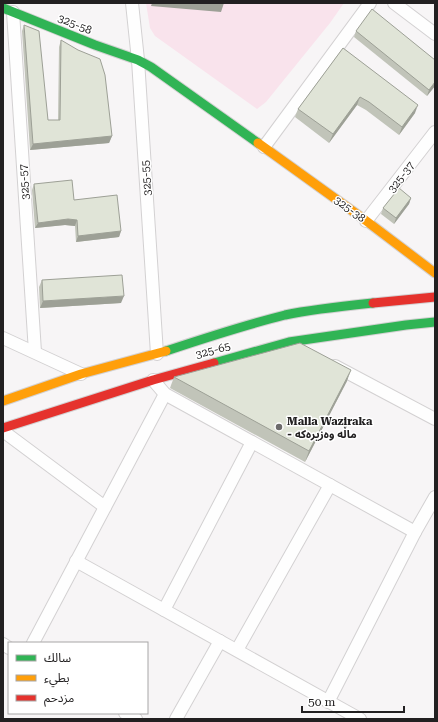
<svg xmlns="http://www.w3.org/2000/svg" width="438" height="722" font-family="'Roboto Serif','Noto Sans Arabic',serif">
	<style>
		.green { fill: #f9e3ec }
		.lines { fill: none; stroke-linecap: round; stroke-linejoin: round }
		.street-casing { stroke: #d3d1d2; stroke-width: 14 }
		.fast-casing { stroke: #d3d1d2; stroke-width: 11 }
		.slow-casing { stroke: #d3d1d2; stroke-width: 11 }
		.jam-casing { stroke: #d3d1d2; stroke-width: 11 }
		.street { stroke: #fefefe; stroke-width: 12 }
		.fast { stroke: #30b455; stroke-width: 9 }
		.slow { stroke: #ff9f0a; stroke-width: 9 }
		.jam { stroke: #e5322d; stroke-width: 9 }
		.wall { fill: #c1c4b9 }
		.shaded-wall { fill: #9da096 }
		.building { fill: #e0e4d7; stroke: #9da096 }
		.poi-dot { fill: #6d6b6c; stroke: #fff; stroke-width: 1.5 }
		.labels { text-anchor: middle; stroke-width: 3; stroke-linejoin: round; paint-order: stroke }
		.street-label { font-size: 11px; fill: #222021; stroke: #fff }
		.poi-label { font-size: 11px; font-weight: bold; fill: #222021; stroke: #fff; text-anchor: start }
	</style>
	<rect width="100%" height="100%" fill="#f7f5f6"/>
	<!-- green -->
	<path class="green" d="M146 3H344L330 23 266 102 257 109 155 36 150 28Z"/>
	<g class="lines">
		<defs>
			<g id="street">
				<path d="M132 3 138 60 157 354"/>
				<path d="M394 3 435 34"/>
				<path d="M13 12 35 352"/>
				<path d="M264 147 370 3"/>
				<path d="M366 221 435 132"/>
				<path d="M3 338 81 374"/>
				<path d="M335 366 435 419"/>
				<path d="M153 380 165 394 415 532"/>
				<path d="M3 431 105 507"/>
				<path d="M76 561 360 719"/>
				<path d="M164 610 252 442"/>
				<path d="M33 643 165 394"/>
				<path d="M3 644 9 648"/>
				<path d="M237 650 330 485"/>
				<path d="M328 702 415 532 435 497"/>
				<path d="M125 713 136 719"/>
				<path d="M176 719 220 641"/>
			</g>
			<g id="fast">
				<path d="M3 8 95 45 138 60 151 67 258 143"/>
				<path d="M166 351C205 338 245 325 285 315 314 309 344 306 373 303"/>
				<path d="M214 363 289 342 406 325 435 322"/>
			</g>
			<g id="slow">
				<path d="M258 143 365 220 435 273"/>
				<path d="M3 401 81 374 166 351"/>
			</g>
			<g id="jam">
				<path d="M373 303 435 297"/>
				<path d="M3 428 153 380 214 363"/>
			</g>
		</defs>
		<!-- street casing -->
		<use href="#street" class="street-casing"/>
		<!-- fast casing -->
		<use href="#fast" class="fast-casing"/>
		<!-- slow casing -->
		<use href="#slow" class="slow-casing"/>
		<!-- jam casing -->
		<use href="#jam" class="jam-casing"/>
		<!-- street -->
		<use href="#street" class="street"/>
		<!-- fast -->
		<use href="#fast" class="fast"/>
		<!-- slow -->
		<use href="#slow" class="slow"/>
		<!-- jam -->
		<use href="#jam" class="jam"/>
	</g>
	<!-- wall -->
	<g class="wall">
		<path d="M24 25 48 120H58L59 47 61 40 112 136 109 143 30 150 22 31Z"/>
		<path d="M356 31 435 60V86L427 96 354 37Z"/>
		<path d="M343 48 415 113 399 135 366 110 357 105 329 143 295 117 298 109Z"/>
		<path d="M34 184 74 200 121 231 119 237 76 242 75 226 65 225 35 228 32 190Z"/>
		<path d="M411 198 409 204 394 224 381 214 383 208Z"/>
		<path d="M42 280 121 303 40 308 39 287Z"/>
		<path d="M174 377 347 381 305 462 170 388Z"/>
	</g>
	<!-- shaded-wall -->
	<g class="shaded-wall">
		<path d="M152 3H224L221 12 151 6Z"/>
		<path d="M435 82V86L427 96 429 90Z"/>
		<path d="M360 97 357 105 329 143 333 134Z"/>
		<path d="M418 105 415 113 399 135 402 127Z"/>
		<path d="M112 136 109 143 30 150 33 144Z"/>
		<path d="M411 198 409 204 394 224 396 218Z"/>
		<path d="M68 219 77 220 75 226 65 225 35 228 38 223Z"/>
		<path d="M121 231 119 237 76 242 78 236Z"/>
		<path d="M124 296 121 303 40 308 43 301Z"/>
		<path d="M351 370 347 381 305 462 309 451Z"/>
	</g>
	<!-- building -->
	<g class="building">
		<path d="M372 9 435 60V82L429 90 356 31Z"/>
		<path d="M24 25 39 31 48 120H60L61 40 78 50 100 59 105 75 112 136 33 144Z"/>
		<path d="M343 48 418 105 402 127 369 102 360 97 333 134 298 109Z"/>
		<path d="M72 180 74 200 117 195 121 231 78 236 77 220 68 219 38 223 34 184Z"/>
		<path d="M399 188 411 198 396 218 383 208Z"/>
		<path d="M122 275 124 296 43 301 42 280Z"/>
		<path d="M300 343 351 370 309 451 174 377Z"/>
	</g>
	<!-- markers -->
	<circle class="poi-dot" cx="279" cy="427" r="4"/>
	<g class="labels">
		<!-- street labels -->
		<g class="street-label">
			<text transform="translate(75 24) rotate(22)" y="4">325-58</text>
			<text transform="translate(401 177) rotate(-52)" y="4">325-37</text>
			<text transform="translate(146 178) rotate(-94)" y="4">325-55</text>
			<text transform="translate(24 182) rotate(-94)" y="4">325-57</text>
			<text transform="translate(350 209) rotate(36)" y="4">325-38</text>
			<text transform="translate(213 350) rotate(-15)" y="4">325-65</text>
		</g>
		<!-- poi labels -->
		<g class="poi-label">
			<text x="287" y="425">Malla Waziraka<tspan x="287" dy="13">- ماڵە وەزیرەکە</tspan></text>
		</g>
	</g>
	<!-- border -->
	<rect width="438" height="722" fill="none" stroke="#222021" stroke-width="8"/>
	<!-- legend -->
	<rect x="8" y="642" width="140" height="72" fill="#ffffff" stroke="#a7a6a6"/>
	<rect x="16" y="655" width="20" height="6" fill="#30b455" stroke="#a7a6a6"/>
	<text x="44" y="662" font-size="12" fill="#222021">سالك</text>
	<rect x="16" y="675" width="20" height="6" fill="#ff9f0a" stroke="#a7a6a6"/>
	<text x="44" y="682" font-size="12" fill="#222021">بطيء</text>
	<rect x="16" y="695" width="20" height="6" fill="#e5322d" stroke="#a7a6a6"/>
	<text x="44" y="702" font-size="12" fill="#222021">مزدحم</text>
	<!-- scale -->
	<path d="M302 706v6h102v-6" fill="none" stroke="#222021" stroke-width="2"/>
	<text x="308" y="706" font-size="12" fill="#222021" stroke="#ffffff" stroke-width="3" paint-order="stroke">50 m</text>
</svg>
